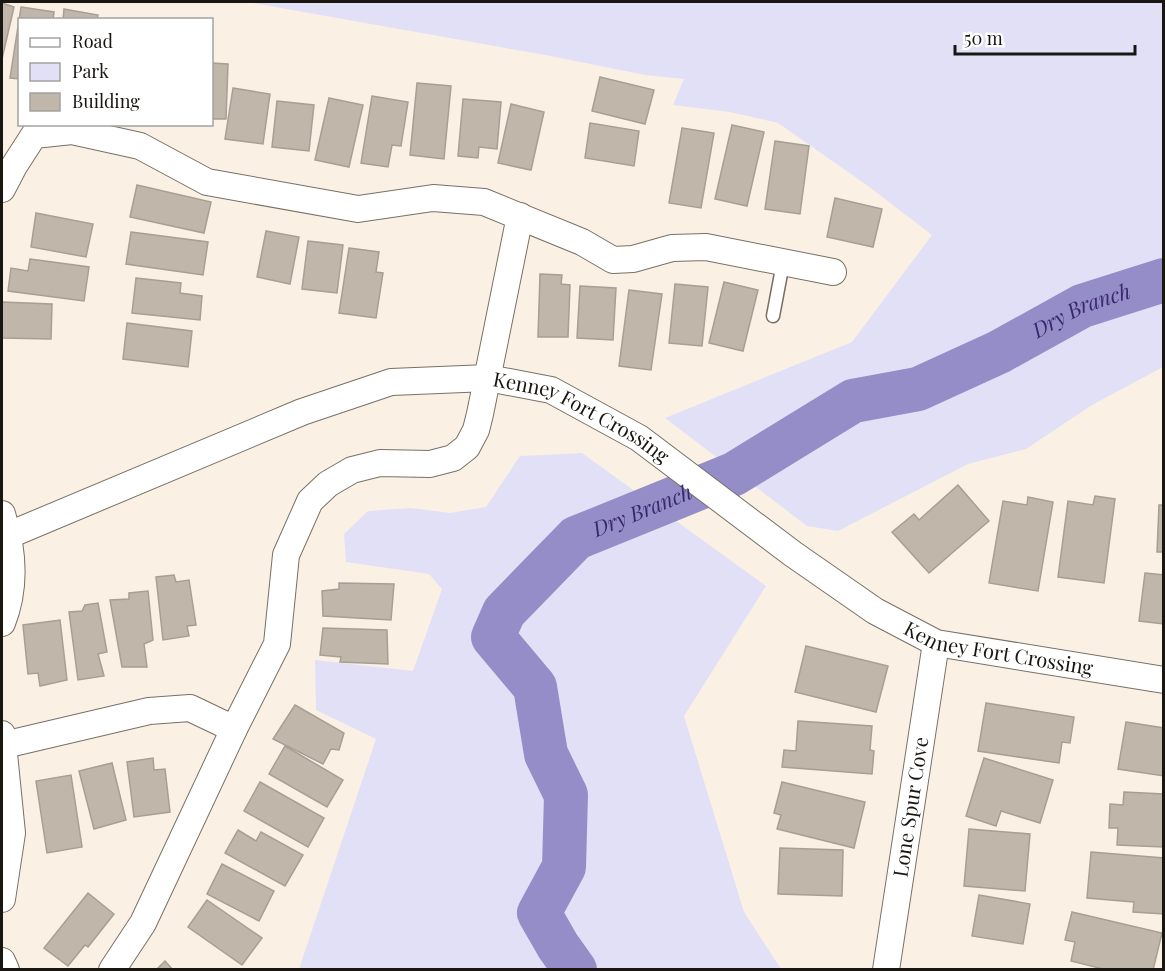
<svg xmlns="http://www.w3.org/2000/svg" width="1165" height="971" font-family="'Playfair Display',serif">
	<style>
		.green { fill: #e2e0f7 }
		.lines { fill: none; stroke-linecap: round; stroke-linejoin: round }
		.river { stroke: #958dc7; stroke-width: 44 }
		.building { fill: #c0b7aa; stroke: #a79f93; stroke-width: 1.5 }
		.service-casing { stroke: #787065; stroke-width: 15 }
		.minor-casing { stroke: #787065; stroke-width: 28 }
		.service { stroke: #fff; stroke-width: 12 }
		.minor { stroke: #fff; stroke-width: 26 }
		.labels { text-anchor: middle; stroke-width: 4.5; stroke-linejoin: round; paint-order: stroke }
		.street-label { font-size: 20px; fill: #191612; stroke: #fff }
		.water-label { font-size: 21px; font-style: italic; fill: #38286d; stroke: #fff }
	</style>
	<rect width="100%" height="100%" fill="#faf1e4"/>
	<!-- green -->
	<g class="green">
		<path d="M247 2H1163V367L1092 405 1026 449 968 464 838 531 807 526 665 418 852 342 932 235 868 186 778 123 730 112 673 105 684 79 645 75 545 55Z"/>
		<path d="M582 453 766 586 684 716 744 912 781 969H299L376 739 316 710 315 660 413 671 442 589 429 574 346 562 344 534 368 511 411 508 450 513 486 507 520 456Z"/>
	</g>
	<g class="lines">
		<!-- river -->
		<path class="river" id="s1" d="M575 970 558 946 539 913 564 867 566 795 546 754 535 687 493 637 504 612 576 538 734 474 853 401 918 389 999 352 1082 306 1164 280"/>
	</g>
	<!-- building -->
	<g class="building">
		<path d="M2 3 14 7 2 59Z"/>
		<path d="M21 7 54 12 53 20H20V79L10 78Z"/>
		<path d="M64 9 98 15 97 20H63Z"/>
		<path d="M212 63 228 64 226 119H212Z"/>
		<path d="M600 77 654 90 645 124 592 111Z"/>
		<path d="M417 83 451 86 444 159 410 155Z"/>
		<path d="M233 88 270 94 263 144 225 139Z"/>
		<path d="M372 96 408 102 401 146 392 145 388 167 361 163Z"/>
		<path d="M329 98 363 105 349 167 315 160Z"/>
		<path d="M463 99 501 102 497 149 479 147 478 158 458 156Z"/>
		<path d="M277 101 314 105 309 151 272 147Z"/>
		<path d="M511 104 544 112 531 170 498 163Z"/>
		<path d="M590 123 639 131 634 166 585 158Z"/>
		<path d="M732 125 764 132 747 206 715 199Z"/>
		<path d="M682 128 714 133 701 208 669 203Z"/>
		<path d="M775 141 809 146 800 214 765 209Z"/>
		<path d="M137 185 211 202 204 233 130 217Z"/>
		<path d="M835 198 882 209 873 247 827 237Z"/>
		<path d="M36 213 93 224 86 257 31 247Z"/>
		<path d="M266 231 299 237 290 284 257 277Z"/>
		<path d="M131 232 208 242 203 275 126 264Z"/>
		<path d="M308 241 343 245 337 293 302 289Z"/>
		<path d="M349 248 379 252 376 272 383 273 376 318 339 313Z"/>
		<path d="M30 259 89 267 84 301 8 291 11 268 28 271Z"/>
		<path d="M540 274 562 275 561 284 570 285 568 337H538Z"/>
		<path d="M136 278 181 283 180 293 202 296 200 320 132 313Z"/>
		<path d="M724 282 758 290 743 351 709 343Z"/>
		<path d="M675 284 708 287 702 346 669 343Z"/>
		<path d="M580 286 616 288 613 340 577 338Z"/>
		<path d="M629 290 662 294 651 370 619 366Z"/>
		<path d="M2 302 52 304 51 339 2 338Z"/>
		<path d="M127 323 192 331 188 367 123 359Z"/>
		<path d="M958 485 989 521 929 573 892 532 914 514 919 520Z"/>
		<path d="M1095 496 1115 499 1104 583 1058 577 1068 501 1093 505Z"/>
		<path d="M1028 497 1053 502 1038 591 989 583 1003 501 1027 505Z"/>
		<path d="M1159 505H1164V552H1157Z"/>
		<path d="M1145 573 1164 575V624L1139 621Z"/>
		<path d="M174 575 176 582 189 580 196 625 187 626 189 636 163 640 156 577Z"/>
		<path d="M339 583 394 584 391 620 323 616 322 591 339 589Z"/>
		<path d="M148 591 153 640 144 644 147 667H122L110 600 129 599V593Z"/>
		<path d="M98 603 107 652 98 654 104 676 78 680 69 612 82 611 85 605Z"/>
		<path d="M60 620 67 680 40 686 38 673 28 674 23 625Z"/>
		<path d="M323 628 387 630 388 664 340 662 341 657 320 655Z"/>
		<path d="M806 646 888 666 876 712 795 692Z"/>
		<path d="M986 703 1074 717 1070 743 1062 742 1059 763 978 751Z"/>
		<path d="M295 705 344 733 339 750 331 749 323 764 273 739Z"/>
		<path d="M798 721 872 726 870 750 874 751 872 774 782 767 784 750 796 751Z"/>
		<path d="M1126 722 1164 728V776L1118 769Z"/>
		<path d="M285 746 343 780 327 807 269 774Z"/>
		<path d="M153 758 154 770 165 769 170 812 134 817 127 762Z"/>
		<path d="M984 758 1053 780 1040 823 1001 811 996 826 966 816Z"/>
		<path d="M112 763 126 820 94 829 79 771Z"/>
		<path d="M71 775 82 847 47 853 36 781Z"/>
		<path d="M260 782 324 818 308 847 244 811Z"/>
		<path d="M782 782 865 802 854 848 777 829 781 815 774 813Z"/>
		<path d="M1124 792 1164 794V847L1117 845 1118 828H1109L1110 804 1123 805Z"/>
		<path d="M969 829 1030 834 1025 891 964 886Z"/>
		<path d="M238 830 256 841 261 832 303 855 285 886 225 853Z"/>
		<path d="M780 848 843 850 842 896 778 894Z"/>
		<path d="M1091 852 1164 858V914L1133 912 1134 902 1087 898Z"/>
		<path d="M222 864 274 891 259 921 207 894Z"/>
		<path d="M88 893 114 914 88 947 85 945 68 966 44 948Z"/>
		<path d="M979 895 1030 904 1023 944 972 936Z"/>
		<path d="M207 900 262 938 242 965 188 927Z"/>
		<path d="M1072 912 1162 933 1153 970H1107L1071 961 1075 942 1065 940Z"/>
		<path d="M165 961 173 970H156Z"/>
	</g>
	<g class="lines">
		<defs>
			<path id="service" d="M773 316 783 263"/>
			<g id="minor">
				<path d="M2 189 14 166 34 135 72 131 140 146 207 182 358 209 433 198 484 202 582 242 613 260 633 259 672 248 706 247 833 272"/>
				<path d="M2 514C13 549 16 588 2 623"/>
				<path id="s2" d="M2 536 9 535 302 412 391 382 488 378 551 390 639 438 793 554 875 611 936 643 1164 680"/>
				<path d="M2 734 12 833 2 899"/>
				<path d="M4 745 149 711 190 708 234 729"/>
				<path d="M2 961 6 970"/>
				<path d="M112 970 143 923 234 729 277 644 286 555 310 501 328 484 352 470 380 463 430 464 453 458 467 447 476 430 480 414 520 216"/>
				<path id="s3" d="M886 970 936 643"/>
			</g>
		</defs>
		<!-- service casing -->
		<use href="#service" class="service-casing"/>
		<!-- minor casing -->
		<use href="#minor" class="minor-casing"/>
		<!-- service -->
		<use href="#service" class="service"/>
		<!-- minor -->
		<use href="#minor" class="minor"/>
	</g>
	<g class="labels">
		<!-- street labels -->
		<g class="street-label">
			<text dy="7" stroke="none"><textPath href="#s2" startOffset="618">Kenney Fort Crossing</textPath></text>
			<text dy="7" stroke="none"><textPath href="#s2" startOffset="1104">Kenney Fort Crossing</textPath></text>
			<text dy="7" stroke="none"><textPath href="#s3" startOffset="165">Lone Spur Cove</textPath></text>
		</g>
		<!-- water labels -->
		<g class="water-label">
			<text dy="7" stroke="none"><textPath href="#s1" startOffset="1059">Dry Branch</textPath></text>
			<text dy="7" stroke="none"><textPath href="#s1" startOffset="573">Dry Branch</textPath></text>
		</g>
	</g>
	<!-- border -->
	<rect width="1165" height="971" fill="none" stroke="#191612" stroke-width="6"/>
	<!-- legend -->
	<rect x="18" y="18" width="195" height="108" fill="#ffffff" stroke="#a3a2a0" stroke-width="1.5"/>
	<rect x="30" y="38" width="30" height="9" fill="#ffffff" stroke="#a3a2a0" stroke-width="1.5"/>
	<text x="72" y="48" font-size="18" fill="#191612">Road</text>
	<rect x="30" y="63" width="30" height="18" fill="#e2e0f7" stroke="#a3a2a0" stroke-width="1.5"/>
	<text x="72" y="78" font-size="18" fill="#191612">Park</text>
	<rect x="30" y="93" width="30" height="18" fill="#c0b7aa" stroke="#a3a2a0" stroke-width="1.5"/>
	<text x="72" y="108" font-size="18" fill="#191612">Building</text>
	<!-- scale -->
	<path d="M955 45v9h180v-9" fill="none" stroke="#191612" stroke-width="3"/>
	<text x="964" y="45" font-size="18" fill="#191612" stroke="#ffffff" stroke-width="4.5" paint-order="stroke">50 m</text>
</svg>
